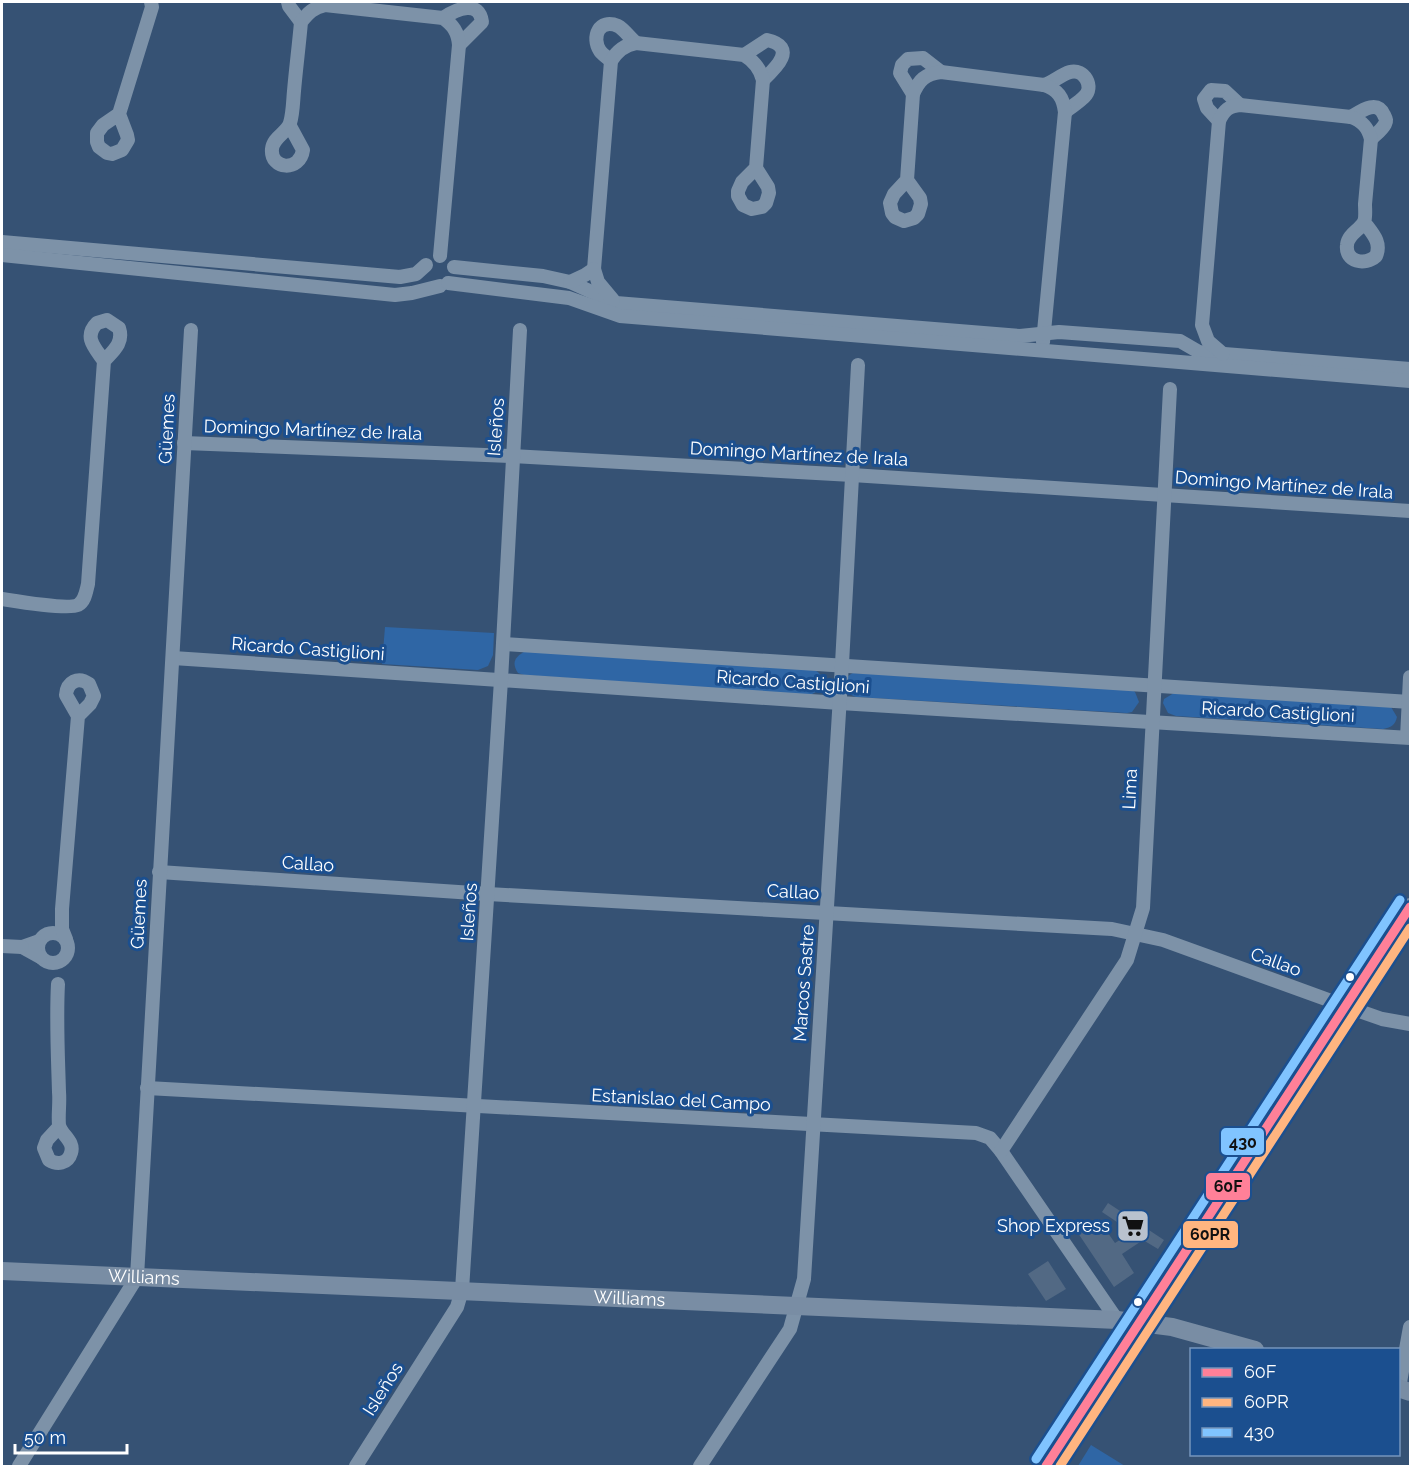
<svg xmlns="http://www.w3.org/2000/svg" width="1412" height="1468" font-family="Raleway,sans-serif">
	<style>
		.green { fill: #2f66a5 }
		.building { fill: #526984 }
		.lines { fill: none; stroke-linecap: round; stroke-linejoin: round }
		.street { stroke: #7d92a8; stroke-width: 14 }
		.secondary { stroke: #798da4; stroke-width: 18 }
		.bus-1-casing { stroke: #1b4f8f; stroke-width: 14 }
		.bus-2-casing { stroke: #1b4f8f; stroke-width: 14 }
		.bus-3-casing { stroke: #1b4f8f; stroke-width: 14 }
		.bus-1 { stroke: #ff8098; stroke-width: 9 }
		.bus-2 { stroke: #ffb580; stroke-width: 9 }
		.bus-3 { stroke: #80c4ff; stroke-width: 9 }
		.bus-dot { fill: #fff; stroke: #1b4f8f; stroke-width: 2 }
		.labels { text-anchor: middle; stroke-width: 6; stroke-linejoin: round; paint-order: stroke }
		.street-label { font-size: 18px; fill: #fff; stroke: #1b4f8f }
		.poi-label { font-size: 18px; fill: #fff; stroke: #1b4f8f; text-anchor: end }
		.line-badge { stroke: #1b4f8f; stroke-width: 2 }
		.pale-badge-label { font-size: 16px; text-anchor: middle; font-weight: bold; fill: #111 }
	</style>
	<rect width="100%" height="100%" fill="#365274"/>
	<!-- green -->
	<g class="green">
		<path d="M385 627 494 633 493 655 488 666 478 670 382 664Z"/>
		<path d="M526 651 812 669C823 673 824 680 820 690L810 695 524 675 518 673C511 663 515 656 526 651Z"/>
		<path d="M853 673 1129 688 1135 692 1139 702 1132 712 1127 713 856 697C843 693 840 679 853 673Z"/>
		<path d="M1174 693 1391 707 1397 717C1395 725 1392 727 1383 729L1176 716 1168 713 1163 703 1164 699Z"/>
		<path d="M1091 1445 1125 1466H1078Z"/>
	</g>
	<!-- building -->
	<g class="building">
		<path d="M1108 1203 1164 1240 1158 1249 1143 1240 1122 1254 1134 1273 1114 1287 1078 1233 1098 1219 1115 1243 1132 1232 1102 1212Z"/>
		<path d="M1048 1261 1066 1289 1046 1301 1028 1274Z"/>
	</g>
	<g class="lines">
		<!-- street -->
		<g class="street">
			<path d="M288 2 289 6 301 22"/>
			<path d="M443 18C458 8 479 0 482 22L459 45"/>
			<path d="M744 55 767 40C798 47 776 68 763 80"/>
			<path d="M611 61C608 58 603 55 600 51 591 37 599 18 618 26 624 29 630 38 636 43"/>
			<path d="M1044 85C1054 82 1060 75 1070 72 1084 68 1095 87 1084 97 1079 102 1071 107 1065 112"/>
			<path d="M913 94 900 73 902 65 908 59 923 58 941 72"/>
			<path d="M119 114 127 135 128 140 122 150 112 154 107 153 99 147 97 142V133L103 125 119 114 152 7 151 2"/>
			<path d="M1351 117C1361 111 1377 99 1384 115 1386 119 1387 120 1385 124 1382 130 1375 135 1371 139"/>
			<path d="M1219 121 1207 108 1204 99 1211 90 1225 91 1240 105"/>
			<path d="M290 126 303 150C300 172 270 170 272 149 273 137 287 133 290 123 293 114 293 101 294 91 296 68 299 45 301 22 308 13 314 7 325 5L443 18C453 25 458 32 459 45L440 256"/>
			<path d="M907 180 920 198 921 204 918 214 914 218 904 221 895 217 892 213 890 203 894 194 907 180 913 94C919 80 925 74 941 72L1044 85C1058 90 1063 97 1065 112L1043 342"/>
			<path d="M2 242 400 277 416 274 426 265"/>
			<path d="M2 255 395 295 412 293 440 286"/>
			<path d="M454 267 543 276 570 282 616 303 1020 336 1059 332 1180 341 1199 352 1410 369"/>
			<path d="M594 269 611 61C617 51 624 45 636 43L744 55C754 61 760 68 763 80L756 168 768 187 769 193 766 203 762 207 752 209 743 205 738 196V191L742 182 756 168"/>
			<path d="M570 282 585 275 594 269 598 282 613 300"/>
			<path d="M448 283 569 298 620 316 1410 381"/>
			<path d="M1223 354 1208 341 1202 325 1219 121C1224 110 1229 106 1240 105L1351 117C1362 121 1368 127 1371 139 1369 161 1367 182 1365 204 1365 209 1366 218 1364 222 1359 231 1348 234 1347 245 1345 262 1365 266 1376 256 1382 242 1372 233 1364 222"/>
			<path d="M184 443 512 456 852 475 1410 511"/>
			<path d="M2 599C15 601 67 610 78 605 85 601 86 592 88 584L104 361C95 348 83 337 97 323L107 320 119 328C124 343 113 351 104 361"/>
			<path d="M503 644 1410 702"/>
			<path d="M173 658 840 703 1410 738"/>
			<path d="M1407 737 1410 677"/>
			<path d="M159 872 488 894 1112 929 1163 940 1345 1006 1382 1019 1410 1024"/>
			<circle cx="53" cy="948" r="15"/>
			<path d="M66 939 62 929V909L78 716 90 704 94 696 89 684C78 676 67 682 66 695L78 716"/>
			<path d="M39 941 22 947 40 957"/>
			<path d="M2 946 22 947"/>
			<path d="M58 984C56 1020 58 1056 59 1092 60 1103 58 1114 59 1125 61 1135 75 1141 71 1153 68 1164 57 1165 49 1160L44 1148 47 1140 59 1127"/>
			<path d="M147 1088 976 1133 990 1138 1001 1151 1117 1320"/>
			<path d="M1001 1151 1127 960 1143 908 1170 389"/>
			<path d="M1399 1388 1410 1327"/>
			<path d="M19 1466 137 1277 191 330"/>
			<path d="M356 1466 457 1307 462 1290 501 680 520 330"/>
			<path d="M700 1466 790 1329 804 1279 842 664 858 365"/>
		</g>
		<!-- secondary -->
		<g class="secondary">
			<path id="s1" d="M2 1271 1117 1320 1172 1327 1255 1350"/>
			<path d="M1398 1388 1410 1392"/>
			<path d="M1046 1466 1410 907"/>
		</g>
		<defs>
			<path id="bus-1" d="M1046 1466 1410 907"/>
			<path id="bus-2" d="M1060 1466 1410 928"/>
			<path id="bus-3" d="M1036 1459 1400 900"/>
		</defs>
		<!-- bus-1 casing -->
		<use href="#bus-1" class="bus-1-casing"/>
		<!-- bus-2 casing -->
		<use href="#bus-2" class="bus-2-casing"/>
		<!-- bus-3 casing -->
		<use href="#bus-3" class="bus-3-casing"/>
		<!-- bus-1 -->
		<use href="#bus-1" class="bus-1"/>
		<!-- bus-2 -->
		<use href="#bus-2" class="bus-2"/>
		<!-- bus-3 -->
		<use href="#bus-3" class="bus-3"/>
	</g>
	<!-- icons -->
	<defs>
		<symbol id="supermarket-square" viewBox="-11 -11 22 22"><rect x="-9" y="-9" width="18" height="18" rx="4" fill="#b9c2ce" stroke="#1b4f8f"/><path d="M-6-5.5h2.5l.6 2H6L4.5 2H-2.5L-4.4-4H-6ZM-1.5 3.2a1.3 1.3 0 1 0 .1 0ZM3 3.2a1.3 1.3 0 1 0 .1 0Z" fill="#111"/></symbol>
	</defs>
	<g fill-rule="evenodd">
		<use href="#supermarket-square" x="1114" y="1207" width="38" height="38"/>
	</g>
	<!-- markers -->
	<g class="bus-dot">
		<circle cx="1350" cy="977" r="5"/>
		<circle cx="1138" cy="1302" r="5"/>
	</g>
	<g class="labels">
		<!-- street labels -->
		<g class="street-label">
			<text transform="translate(496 427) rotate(-86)" y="6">Isleños</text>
			<text transform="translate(167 429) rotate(-87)" y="6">Güemes</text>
			<text transform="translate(313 430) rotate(2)" y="6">Domingo Martínez de Irala</text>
			<text transform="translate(799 454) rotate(3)" y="6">Domingo Martínez de Irala</text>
			<text transform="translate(1284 485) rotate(4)" y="6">Domingo Martínez de Irala</text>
			<text transform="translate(308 649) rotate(4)" y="6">Ricardo Castiglioni</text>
			<text transform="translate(793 682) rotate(4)" y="6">Ricardo Castiglioni</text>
			<text transform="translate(1278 712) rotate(3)" y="6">Ricardo Castiglioni</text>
			<text transform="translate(1130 789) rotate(-87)" y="6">Lima</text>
			<text transform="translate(308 864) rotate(4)" y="6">Callao</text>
			<text transform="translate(793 892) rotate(3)" y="6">Callao</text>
			<text transform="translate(469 912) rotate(-86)" y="6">Isleños</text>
			<text transform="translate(139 914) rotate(-87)" y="6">Güemes</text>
			<text transform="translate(1276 962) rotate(20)" y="6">Callao</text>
			<text transform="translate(804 983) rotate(-86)" y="6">Marcos Sastre</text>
			<text transform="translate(681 1100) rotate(3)" y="6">Estanislao del Campo</text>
			<text dy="6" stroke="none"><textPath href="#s1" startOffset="142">Williams</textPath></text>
			<text dy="6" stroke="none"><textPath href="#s1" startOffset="628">Williams</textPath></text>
			<text transform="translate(383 1389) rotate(-58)" y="6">Isleños</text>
		</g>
		<!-- poi labels -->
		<g class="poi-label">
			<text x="1110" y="1232">Shop Express</text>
		</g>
	</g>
	<g class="line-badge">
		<rect x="1220" y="1127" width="45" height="29" rx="6" fill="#80c4ff"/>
		<rect x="1205" y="1172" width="46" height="29" rx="6" fill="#ff8098"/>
		<rect x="1182" y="1220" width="57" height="29" rx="6" fill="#ffb580"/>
	</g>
	<g class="pale-badge-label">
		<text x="1243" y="1148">430</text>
		<text x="1228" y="1192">60F</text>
		<text x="1210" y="1240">60PR</text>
	</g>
	<!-- border -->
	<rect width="1412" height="1468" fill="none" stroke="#ffffff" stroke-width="6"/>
	<!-- legend -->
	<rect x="1190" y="1348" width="210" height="108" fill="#1b4f8f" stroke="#7695bc" stroke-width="1.5"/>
	<rect x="1202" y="1368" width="30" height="9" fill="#ff8098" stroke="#7695bc" stroke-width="1.5"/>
	<text x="1244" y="1378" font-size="18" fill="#ffffff">60F</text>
	<rect x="1202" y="1398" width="30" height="9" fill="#ffb580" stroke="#7695bc" stroke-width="1.5"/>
	<text x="1244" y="1408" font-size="18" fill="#ffffff">60PR</text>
	<rect x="1202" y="1428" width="30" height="9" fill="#80c4ff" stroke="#7695bc" stroke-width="1.5"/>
	<text x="1244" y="1438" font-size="18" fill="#ffffff">430</text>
	<!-- scale -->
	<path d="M15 1444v9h112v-9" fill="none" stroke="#ffffff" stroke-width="3"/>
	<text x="24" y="1444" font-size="18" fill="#ffffff" stroke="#1b4f8f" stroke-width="4.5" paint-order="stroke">50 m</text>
</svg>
